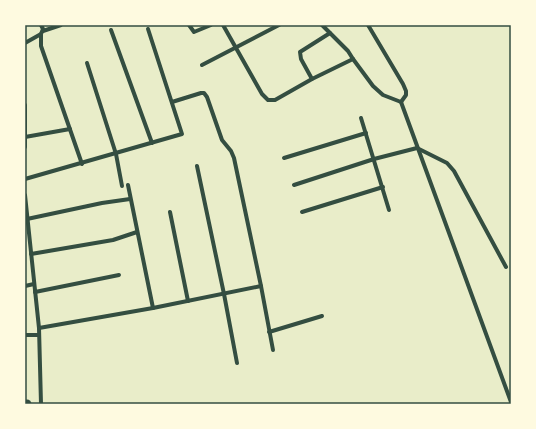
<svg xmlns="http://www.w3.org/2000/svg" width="536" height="429" font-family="'IBM Plex Serif',serif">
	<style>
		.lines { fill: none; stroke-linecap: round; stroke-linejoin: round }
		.minor { stroke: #344e41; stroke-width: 4 }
		.primary { stroke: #344e41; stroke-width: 9 }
		.neatline { fill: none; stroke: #344e41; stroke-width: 1.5 }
	</style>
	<rect width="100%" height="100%" fill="#e9edc9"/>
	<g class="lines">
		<!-- minor -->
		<g class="minor">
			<path d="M189 25 194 32 211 25"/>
			<path d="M223 25 262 94 268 100H275L312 79 353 59"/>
			<path d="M322 25 348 51 353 59 373 86 383 95 401 102 511 402"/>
			<path d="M368 25 403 84 406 91V95L401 102"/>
			<path d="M111 30 152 143"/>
			<path d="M43 31 61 25"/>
			<path d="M41 34V46L82 164"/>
			<path d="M25 43 41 34 43 29 41 25"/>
			<path d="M87 63 116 154 122 186"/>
			<path d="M202 65 279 25"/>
			<path d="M312 79 301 59 300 52 330 33"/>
			<path d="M25 105V147"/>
			<path d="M361 118 389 210"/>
			<path d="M25 137 70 129"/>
			<path d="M284 158 366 133"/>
			<path d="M197 166 224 294 237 363"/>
			<path d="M25 179 182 134 148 29"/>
			<path d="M128 185 153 308"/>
			<path d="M294 185 374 159 417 148 447 163 454 171 506 267"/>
			<path d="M25 195 39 328 41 404"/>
			<path d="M170 212 188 301"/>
			<path d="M302 212 383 187"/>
			<path d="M27 219 102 203 130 199"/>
			<path d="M31 254 113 240 137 232"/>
			<path d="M25 286 34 284"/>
			<path d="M261 286 273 350"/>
			<path d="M35 292 119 275"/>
			<path d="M39 328 153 308 261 286 234 158 231 151 222 140 207 97 204 93H201L172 102"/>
			<path d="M269 332 322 316"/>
			<path d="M25 335H39"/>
		</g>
		<!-- primary -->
		<path class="primary" d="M25 404H27"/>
	</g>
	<!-- border -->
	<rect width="536" height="429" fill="none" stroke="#fefae0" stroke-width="52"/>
	<rect x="26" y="26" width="484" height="377" class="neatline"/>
</svg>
